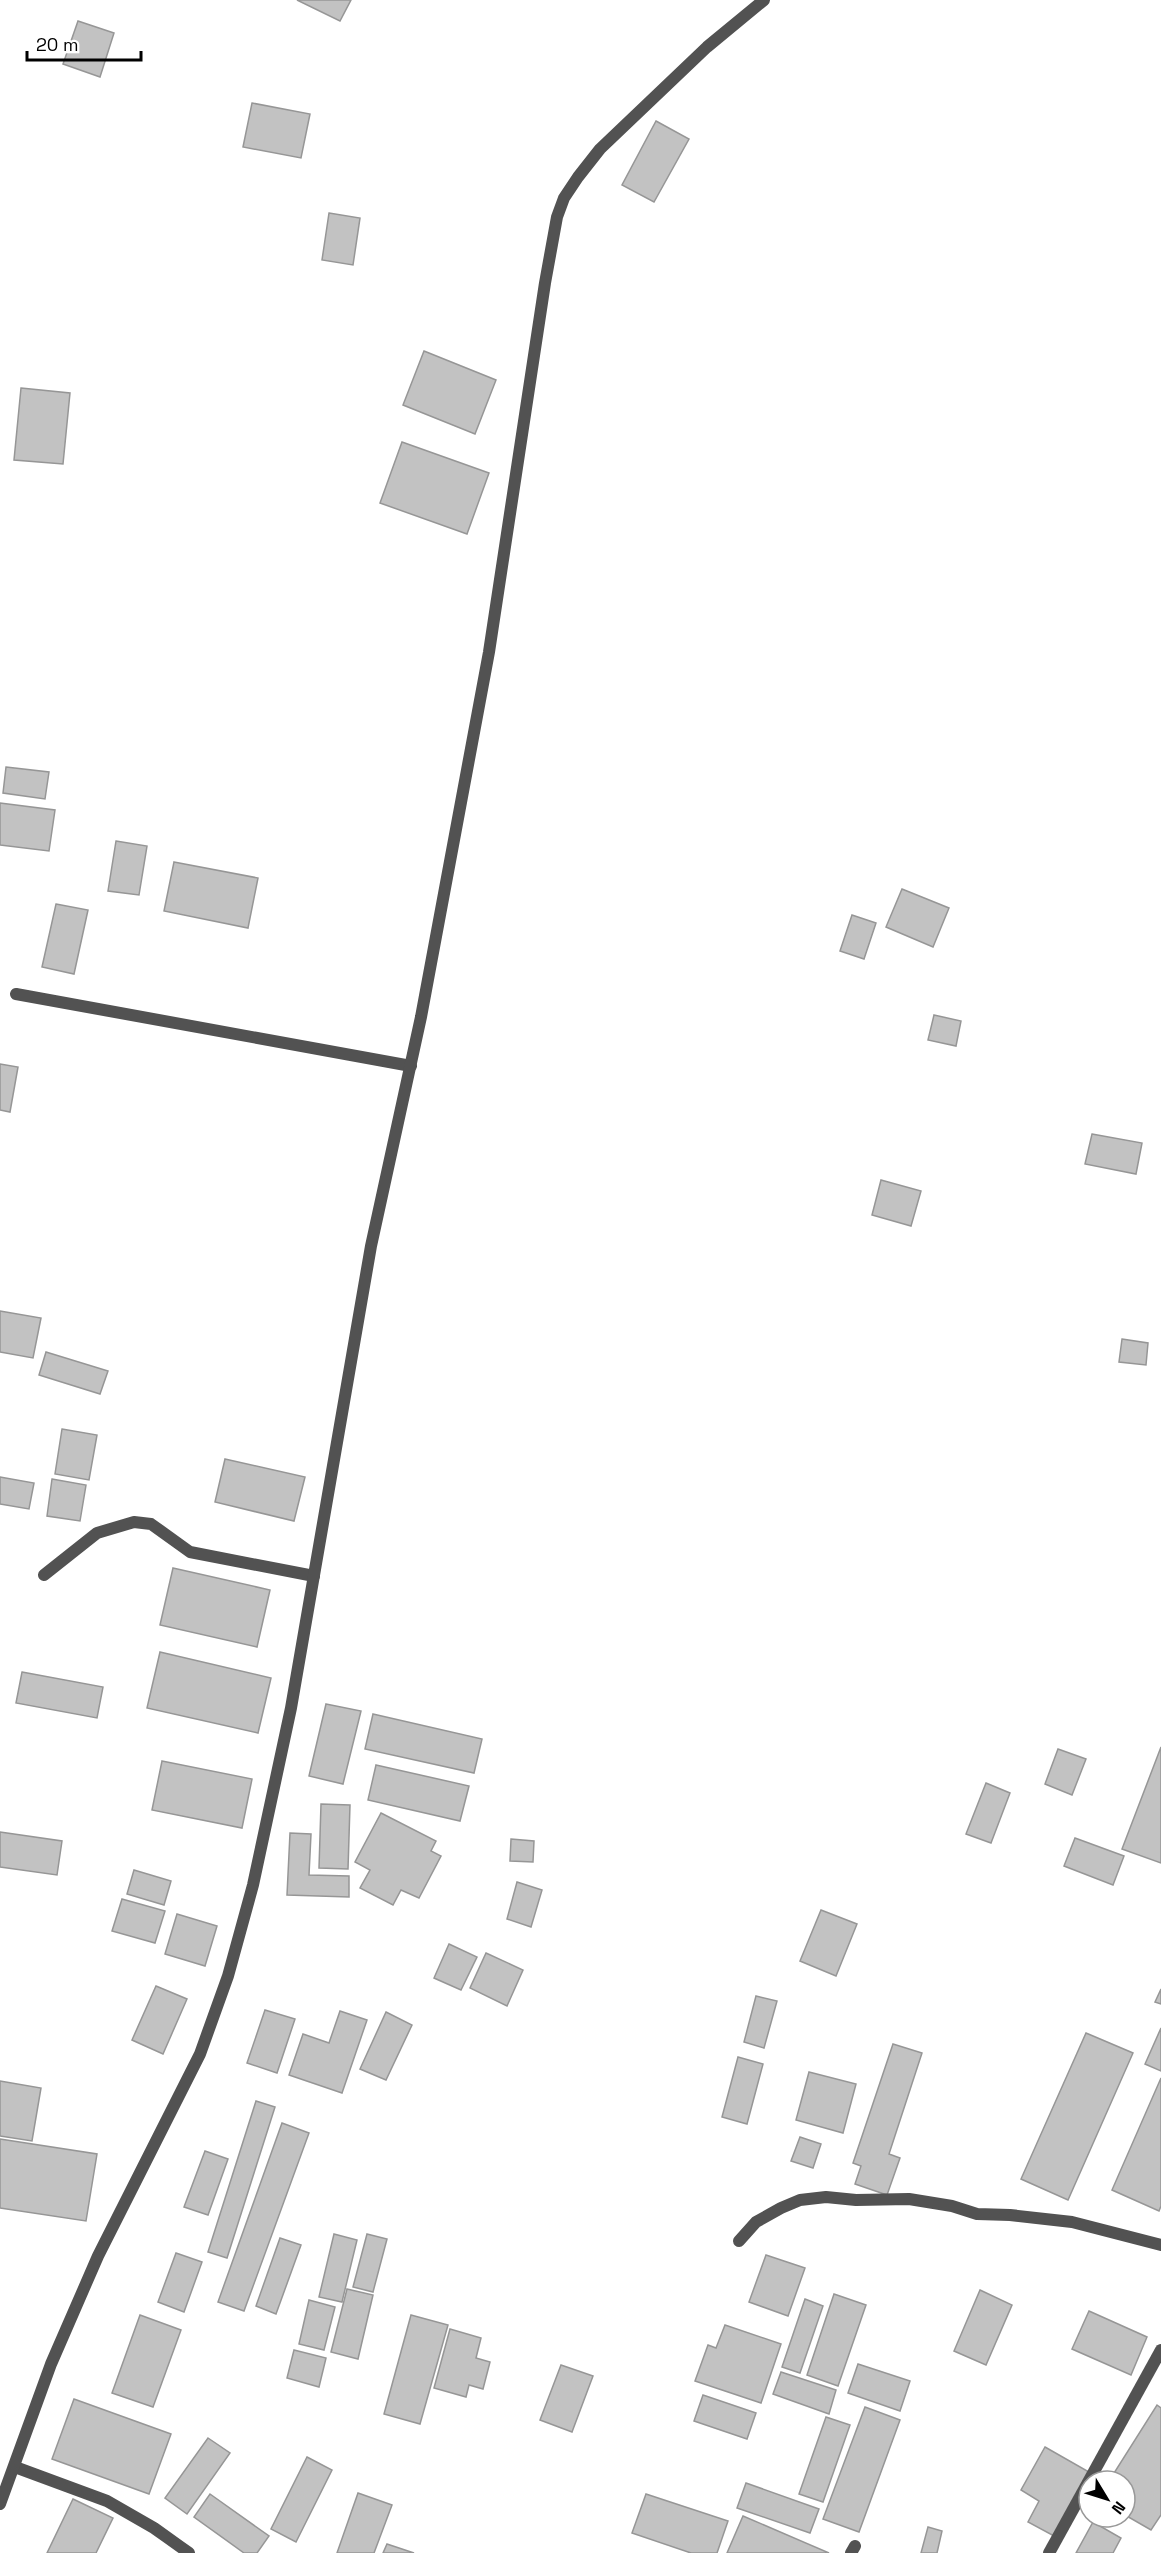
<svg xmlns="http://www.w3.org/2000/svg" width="1161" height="2553" font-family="'Space Grotesk',sans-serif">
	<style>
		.building { fill: #c2c2c2; stroke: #969696; stroke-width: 1.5 }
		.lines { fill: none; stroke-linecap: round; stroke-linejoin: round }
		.lane { stroke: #525252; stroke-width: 12 }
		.street { stroke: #525252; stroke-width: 12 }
	</style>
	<rect width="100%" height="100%" fill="#fff"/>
	<!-- building -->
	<g class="building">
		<path d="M297 0H351L340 21Z"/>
		<path d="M78 21 114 33 100 77 63 64Z"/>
		<path d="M252 103 310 114 301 158 243 147Z"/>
		<path d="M656 121 689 139 654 202 622 185Z"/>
		<path d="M329 213 360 218 353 265 322 260Z"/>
		<path d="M424 351 496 380 475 434 403 405Z"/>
		<path d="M21 388 70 393 63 464 14 460Z"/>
		<path d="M402 442 489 473 467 534 380 503Z"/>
		<path d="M6 767 49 772 45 799 3 793Z"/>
		<path d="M0 803 55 810 49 851 0 845Z"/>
		<path d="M116 841 147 846 139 895 108 891Z"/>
		<path d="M174 862 258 878 248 928 164 911Z"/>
		<path d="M902 889 949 908 933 947 886 927Z"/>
		<path d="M56 904 88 910 74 974 42 967Z"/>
		<path d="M852 915 876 923 864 959 840 951Z"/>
		<path d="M934 1015 961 1021 956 1046 928 1040Z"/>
		<path d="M0 1064 18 1067 10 1112 0 1110Z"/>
		<path d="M1092 1134 1142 1143 1136 1174 1085 1164Z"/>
		<path d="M881 1180 921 1191 911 1226 872 1215Z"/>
		<path d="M0 1311 41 1318 33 1358 0 1352Z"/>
		<path d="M1122 1339 1148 1343 1146 1365 1119 1362Z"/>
		<path d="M46 1352 108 1371 100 1394 39 1375Z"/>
		<path d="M62 1429 97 1435 89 1480 55 1474Z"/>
		<path d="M225 1459 305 1477 294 1521 215 1502Z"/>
		<path d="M0 1477 34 1483 29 1509 0 1504Z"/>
		<path d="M52 1479 86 1485 80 1521 47 1516Z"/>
		<path d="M173 1568 270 1590 257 1647 160 1625Z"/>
		<path d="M160 1652 271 1678 258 1733 147 1708Z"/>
		<path d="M22 1672 103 1687 97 1718 16 1703Z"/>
		<path d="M326 1704 361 1711 343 1784 309 1776Z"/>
		<path d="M373 1714 482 1739 474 1773 365 1749Z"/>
		<path d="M1161 1747V1863L1122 1849Z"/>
		<path d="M1058 1749 1086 1759 1072 1795 1045 1784Z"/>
		<path d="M162 1761 252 1779 242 1828 152 1810Z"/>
		<path d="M376 1765 469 1786 460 1821 368 1800Z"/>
		<path d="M986 1783 1010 1793 991 1843 966 1834Z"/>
		<path d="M321 1804 350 1805 348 1869 319 1868Z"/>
		<path d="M381 1813 436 1841 431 1851 441 1856 419 1898 401 1890 393 1905 360 1888 370 1870 355 1862Z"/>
		<path d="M0 1832 62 1841 57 1875 0 1867Z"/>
		<path d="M290 1833 311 1834 309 1875 349 1876V1897L287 1895Z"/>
		<path d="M1075 1838 1124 1856 1113 1885 1064 1866Z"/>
		<path d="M511 1839 534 1841 533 1862 510 1861Z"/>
		<path d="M134 1870 171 1881 164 1905 127 1894Z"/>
		<path d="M517 1882 542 1890 531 1927 507 1919Z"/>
		<path d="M122 1899 165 1911 155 1943 112 1931Z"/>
		<path d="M821 1910 857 1924 836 1976 800 1961Z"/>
		<path d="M177 1914 217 1926 205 1966 165 1954Z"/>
		<path d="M449 1944 477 1957 461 1990 434 1978Z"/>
		<path d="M486 1953 523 1970 507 2006 470 1988Z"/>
		<path d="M156 1986 187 1999 163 2054 132 2040Z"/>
		<path d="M1161 1989V2004L1155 2002Z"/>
		<path d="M756 1996 777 2001 764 2048 744 2042Z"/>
		<path d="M265 2010 295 2019 277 2073 247 2063Z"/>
		<path d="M340 2011 367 2020 342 2093 289 2075 303 2034 329 2043Z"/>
		<path d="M386 2012 412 2025 386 2080 360 2069Z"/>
		<path d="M1161 2028V2071L1145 2064Z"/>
		<path d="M1086 2033 1133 2053 1068 2200 1021 2179Z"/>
		<path d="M893 2044 922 2053 889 2154 900 2158 887 2195 855 2184 861 2166 853 2163Z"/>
		<path d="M738 2057 763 2064 747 2124 722 2117Z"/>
		<path d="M809 2072 856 2084 843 2133 796 2120Z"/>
		<path d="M1161 2078V2206L1159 2211 1112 2190Z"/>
		<path d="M0 2081 41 2088 32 2141 0 2136Z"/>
		<path d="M256 2101 275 2107 227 2258 208 2252Z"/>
		<path d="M282 2123 309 2133 244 2311 218 2302Z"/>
		<path d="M800 2137 821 2144 813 2168 791 2161Z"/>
		<path d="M0 2139 97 2154 86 2221 0 2208Z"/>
		<path d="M205 2151 228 2159 208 2215 184 2207Z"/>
		<path d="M334 2234 357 2240 342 2302 319 2297Z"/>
		<path d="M367 2234 387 2239 373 2292 353 2287Z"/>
		<path d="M280 2238 301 2245 276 2314 256 2306Z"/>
		<path d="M176 2253 202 2262 184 2312 158 2302Z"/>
		<path d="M766 2255 805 2268 788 2316 749 2302Z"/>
		<path d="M347 2289 373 2295 358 2359 331 2352Z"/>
		<path d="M980 2290 1012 2305 986 2365 954 2351Z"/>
		<path d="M834 2294 866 2305 838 2386 807 2375Z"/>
		<path d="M805 2299 823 2306 800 2373 782 2367Z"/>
		<path d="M309 2300 335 2307 324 2350 299 2344Z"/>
		<path d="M1089 2311 1147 2337 1131 2375 1072 2349Z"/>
		<path d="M140 2315 181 2330 153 2407 112 2393Z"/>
		<path d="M411 2315 448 2325 420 2424 384 2414Z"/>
		<path d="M725 2325 781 2344 761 2403 695 2381 708 2345 716 2348Z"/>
		<path d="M450 2329 481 2338 476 2358 490 2362 483 2389 469 2385 466 2397 434 2388Z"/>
		<path d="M294 2350 326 2358 319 2387 287 2378Z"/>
		<path d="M858 2364 910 2381 900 2411 848 2393Z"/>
		<path d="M561 2365 593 2376 572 2432 540 2420Z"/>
		<path d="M781 2372 836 2390 829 2414 773 2394Z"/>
		<path d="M703 2395 756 2413 747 2439 694 2421Z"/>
		<path d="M74 2399 171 2434 149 2494 52 2459Z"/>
		<path d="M1157 2405 1161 2408V2515L1151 2530 1125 2515V2481H1109Z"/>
		<path d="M865 2407 900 2420 859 2532 823 2519Z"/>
		<path d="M826 2417 850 2425 823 2502 799 2494Z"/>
		<path d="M208 2438 230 2453 187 2514 165 2498Z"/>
		<path d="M1045 2447 1089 2472 1054 2536 1028 2522 1039 2501 1021 2490Z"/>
		<path d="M307 2457 332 2470 296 2542 271 2529Z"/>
		<path d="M746 2483 819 2509 810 2533 737 2508Z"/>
		<path d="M358 2493 392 2505 374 2553H337Z"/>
		<path d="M210 2494 269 2536 257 2553H244L194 2517Z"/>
		<path d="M646 2494 728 2521 717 2553H691L632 2533Z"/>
		<path d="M73 2499 113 2518 96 2553H47Z"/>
		<path d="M743 2516 829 2553H727Z"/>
		<path d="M1093 2522 1121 2538 1113 2553H1076Z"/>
		<path d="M928 2527 942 2531 937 2553H921Z"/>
		<path d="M387 2544 414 2553H383Z"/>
	</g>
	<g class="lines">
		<!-- lane -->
		<g class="lane">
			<path d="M16 994 411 1066"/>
			<path d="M44 1575 97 1533 134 1522 151 1524 190 1552 314 1576"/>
			<path d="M739 2241 756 2222 781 2208 800 2200 826 2197 856 2200 909 2199 952 2206 977 2214 1010 2215 1072 2222 1161 2245"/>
			<path d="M15 2467 107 2501 154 2528 189 2553"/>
			<path d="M851 2553 855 2546"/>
			<path d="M1049 2553 1161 2350"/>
		</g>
		<!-- street -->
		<path class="street" d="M0 2504 51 2364 98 2256 200 2054 228 1976 253 1885 291 1708 371 1246 421 1017 489 652 545 283 557 217 564 198 578 177 600 149 707 47 764 0"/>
	</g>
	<!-- north arrow -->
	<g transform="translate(1107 2499) rotate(128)"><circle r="28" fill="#ffffff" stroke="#999999" stroke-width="1.5"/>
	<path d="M0-4.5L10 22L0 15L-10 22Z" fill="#000000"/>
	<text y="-9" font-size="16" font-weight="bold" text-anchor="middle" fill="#000000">N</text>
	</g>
	<!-- scale -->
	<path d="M27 51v9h114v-9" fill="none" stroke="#000000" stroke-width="3"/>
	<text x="36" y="51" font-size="18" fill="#000000" stroke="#ffffff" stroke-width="4.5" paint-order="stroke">20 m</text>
</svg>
